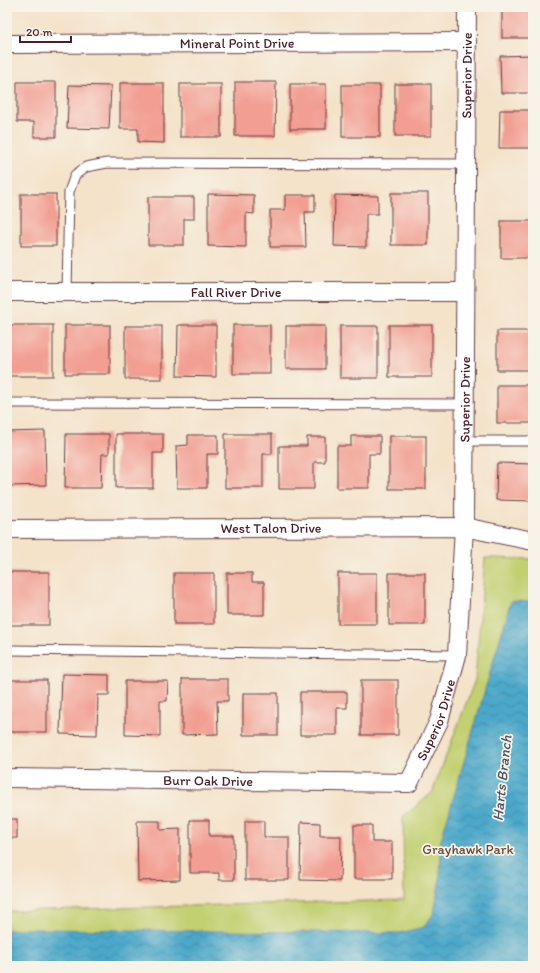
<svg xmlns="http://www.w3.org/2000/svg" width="540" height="973" font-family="Itim,sans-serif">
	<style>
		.green { fill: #c2d072; stroke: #86784e }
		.water { fill: url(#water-waves); stroke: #4b647a }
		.building { fill: #f29e92 }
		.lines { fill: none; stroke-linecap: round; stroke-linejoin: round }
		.lane-casing { stroke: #643c43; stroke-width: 11 }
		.street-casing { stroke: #643c43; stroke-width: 20 }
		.lane { stroke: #fff; stroke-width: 9 }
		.street { stroke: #fff; stroke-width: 18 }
		.labels { text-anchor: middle; stroke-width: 3.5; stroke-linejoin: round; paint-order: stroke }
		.street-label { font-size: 14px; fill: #4a1f2b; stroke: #f7f3e8 }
		.park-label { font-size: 14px; fill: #684b3d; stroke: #f7f3e8 }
		.water-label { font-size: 15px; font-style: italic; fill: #4b566b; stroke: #f7f3e8 }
	</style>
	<defs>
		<pattern id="water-waves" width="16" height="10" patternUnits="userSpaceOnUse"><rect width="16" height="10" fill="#4ca8ca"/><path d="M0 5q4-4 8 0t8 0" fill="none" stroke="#4188a4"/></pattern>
	</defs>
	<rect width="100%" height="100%" fill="#f7f3e8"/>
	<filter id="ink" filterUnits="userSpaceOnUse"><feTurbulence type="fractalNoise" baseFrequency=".025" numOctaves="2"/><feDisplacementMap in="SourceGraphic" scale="8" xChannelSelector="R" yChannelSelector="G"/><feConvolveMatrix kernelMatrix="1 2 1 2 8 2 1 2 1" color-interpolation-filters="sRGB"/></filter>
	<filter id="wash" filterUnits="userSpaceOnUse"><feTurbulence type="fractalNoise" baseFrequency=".012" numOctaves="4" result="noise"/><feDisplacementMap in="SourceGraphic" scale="16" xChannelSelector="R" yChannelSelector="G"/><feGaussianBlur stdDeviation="0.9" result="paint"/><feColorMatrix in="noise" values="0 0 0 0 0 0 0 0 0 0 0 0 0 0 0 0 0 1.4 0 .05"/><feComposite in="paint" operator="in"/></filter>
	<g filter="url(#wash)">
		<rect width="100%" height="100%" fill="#f4e2c9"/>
		<!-- green -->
		<path class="green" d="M485 558 533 559V966H7V911L404 900 403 817 432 793 475 680Z"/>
		<!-- water -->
		<path class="water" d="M511 601 533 602V966H7V930L28 929 400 933 424 927 434 913 440 878 441 840Z"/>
		<g id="blocks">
			<!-- building -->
			<g class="building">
				<rect x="502" y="7" width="31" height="31"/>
				<path d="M533 55V93H501L500 56Z"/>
				<path d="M17 82H56V137H34V122H17Z"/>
				<path d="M235 82H276L275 136H235Z"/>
				<path d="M120 83H164V143L138 142V129H120Z"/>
				<rect x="180" y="84" width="41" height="53"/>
				<rect x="290" y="84" width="36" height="45"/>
				<rect x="395" y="84" width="36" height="52"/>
				<path d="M69 85 111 86 109 129 67 128Z"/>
				<rect x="342" y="85" width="38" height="52"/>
				<path d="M500 110H533V148H499Z"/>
				<rect x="391" y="193" width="37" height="52"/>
				<rect x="21" y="194" width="35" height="52"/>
				<path d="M208 194 254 195V214L246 213V247L208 246Z"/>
				<path d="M285 195H315V212H305L306 247H270V210H285Z"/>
				<path d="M335 195 378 196V214H366V247L334 246Z"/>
				<path d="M148 197H194V219H184V245H148Z"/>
				<rect x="501" y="221" width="32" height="37"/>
				<rect x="9" y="325" width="44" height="51"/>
				<rect x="65" y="325" width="45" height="49"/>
				<path d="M178 325H216V377L177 376Z"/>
				<rect x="233" y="325" width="37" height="49"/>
				<rect x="389" y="325" width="43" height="52"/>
				<rect x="125" y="326" width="37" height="53"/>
				<rect x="286" y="326" width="39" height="43"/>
				<rect x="340" y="326" width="38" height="52"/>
				<rect x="497" y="331" width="36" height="39"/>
				<rect x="497" y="385" width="36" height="38"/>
				<path d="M45 431 46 485 8 486 7 432Z"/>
				<path d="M66 434H109V454H102L101 488H65Z"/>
				<path d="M116 434H163V453H153V488H116Z"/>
				<path d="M225 434H272V454H263V488H225Z"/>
				<path d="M188 435H218V454H207V488H177L176 446 188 445Z"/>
				<path d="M351 436H380V454H369V488H337V446H351Z"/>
				<rect x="389" y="436" width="37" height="53"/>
				<path d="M307 437H325V462H314V489H279V446H307Z"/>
				<path d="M497 463 533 464V501L496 500Z"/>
				<rect x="8" y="572" width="41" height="53"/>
				<rect x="174" y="573" width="40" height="51"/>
				<path d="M227 573H252V582H264V615H227Z"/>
				<rect x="338" y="573" width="39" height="51"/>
				<rect x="389" y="573" width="36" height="52"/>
				<path d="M62 674 109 675V695H98L97 735 60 734Z"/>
				<path d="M182 679H228V701H217L218 734 182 735Z"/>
				<rect x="7" y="680" width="40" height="52"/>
				<rect x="361" y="680" width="37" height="55"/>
				<path d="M125 681H168L167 701H160V736L125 735Z"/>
				<path d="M300 692H347V708H337V735H300Z"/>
				<rect x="243" y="693" width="35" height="42"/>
				<rect x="7" y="819" width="10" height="19"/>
				<path d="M190 820H209V836H234V880H219V873H190Z"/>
				<path d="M137 821H160V830L180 829V880L138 881Z"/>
				<path d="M245 821H264V837H289V880H245Z"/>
				<path d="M301 822 320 823V836H341L340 881 300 880Z"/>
				<path d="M354 825H372V842H392V879H354Z"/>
			</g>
		</g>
	</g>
	<g filter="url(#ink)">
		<use href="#blocks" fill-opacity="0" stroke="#643c43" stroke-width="1"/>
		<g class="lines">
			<defs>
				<g id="lane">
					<path d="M67 292 69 192 75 175 86 167 107 163 466 164"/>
					<path d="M7 403 465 404"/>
					<path d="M465 441H533"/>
					<path d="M7 650 457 655"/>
				</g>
				<g id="street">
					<path id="s1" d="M7 44 467 42"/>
					<path id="s2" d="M7 292H465"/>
					<path id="s3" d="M7 529 464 527 533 541"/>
					<path id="s4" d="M7 778 409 783 439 721 457 655 464 527 467 7"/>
				</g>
			</defs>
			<!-- lane casing -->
			<use href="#lane" class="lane-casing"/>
			<!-- street casing -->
			<use href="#street" class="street-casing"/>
			<!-- lane -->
			<use href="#lane" class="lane"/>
			<!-- street -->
			<use href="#street" class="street"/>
		</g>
	</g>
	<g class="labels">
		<!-- street labels -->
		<g class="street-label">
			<text dy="5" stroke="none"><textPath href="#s1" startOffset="230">Mineral Point Drive</textPath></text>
			<text dy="5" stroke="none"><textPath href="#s4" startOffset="1119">Superior Drive</textPath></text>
			<text dy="5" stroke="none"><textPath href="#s2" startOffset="229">Fall River Drive</textPath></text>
			<text dy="5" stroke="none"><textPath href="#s4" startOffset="795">Superior Drive</textPath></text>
			<text dy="5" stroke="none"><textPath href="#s3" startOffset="264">West Talon Drive</textPath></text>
			<text dy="5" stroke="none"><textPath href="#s4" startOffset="471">Superior Drive</textPath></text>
			<text dy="5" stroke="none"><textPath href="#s4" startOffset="201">Burr Oak Drive</textPath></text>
		</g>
		<!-- park labels -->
		<g class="park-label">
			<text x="468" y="854">Grayhawk Park</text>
		</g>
		<!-- water labels -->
		<g class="water-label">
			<text transform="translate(502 778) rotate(-84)" y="5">Harts Branch</text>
		</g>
	</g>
	<!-- margin -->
	<rect width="540" height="973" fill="none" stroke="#f7f3e8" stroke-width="24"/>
	<!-- scale -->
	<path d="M20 36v6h51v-6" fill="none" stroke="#4a1f2b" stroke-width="2"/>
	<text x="26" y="36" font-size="12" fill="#4a1f2b" stroke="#f7f3e8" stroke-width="3" paint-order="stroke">20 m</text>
</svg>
